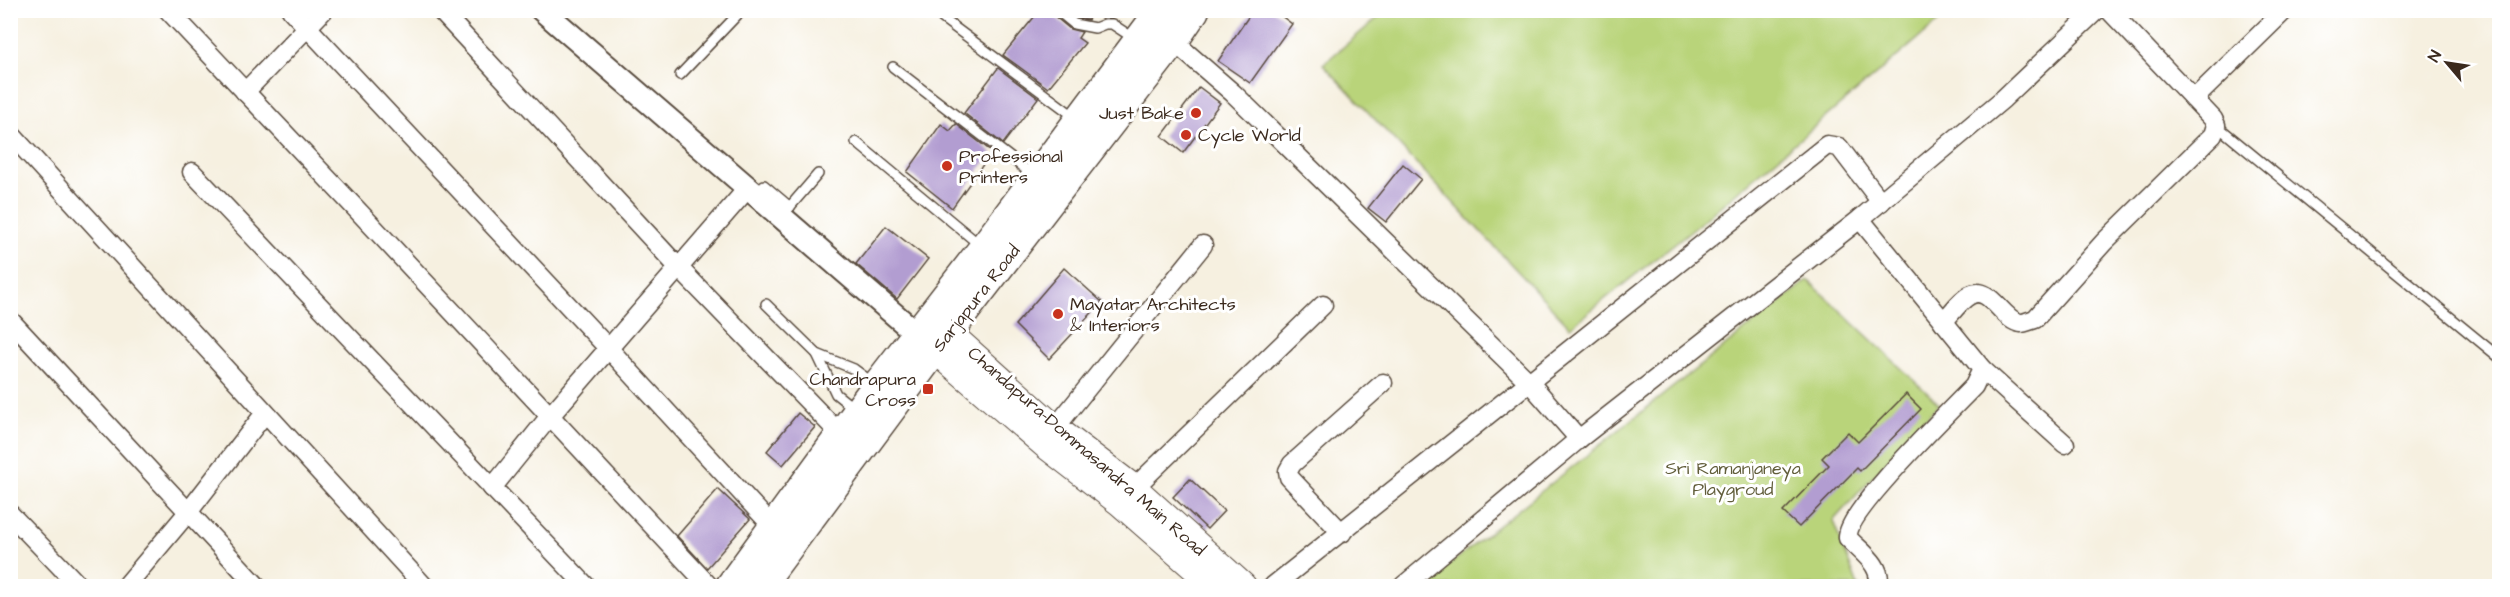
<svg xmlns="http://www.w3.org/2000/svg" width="2510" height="597" font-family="'Architects Daughter',sans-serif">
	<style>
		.green { fill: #b9d47a; stroke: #7a7f4c; stroke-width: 1.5 }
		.building { fill: #b29dd1 }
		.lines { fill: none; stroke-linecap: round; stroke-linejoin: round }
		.service-casing { stroke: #57483b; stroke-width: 12 }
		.minor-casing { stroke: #57483b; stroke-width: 21 }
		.tertiary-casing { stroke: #57483b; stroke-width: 26 }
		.secondary-casing { stroke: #57483b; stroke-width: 28 }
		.primary-casing { stroke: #57483b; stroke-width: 33 }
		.service { stroke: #fff; stroke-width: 9 }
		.minor { stroke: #fff; stroke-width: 18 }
		.tertiary { stroke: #fff; stroke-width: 22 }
		.secondary { stroke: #fff; stroke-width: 26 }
		.primary { stroke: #fff; stroke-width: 30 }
		.poi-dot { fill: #c8321e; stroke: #fff; stroke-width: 2 }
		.labels { text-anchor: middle; stroke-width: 6; stroke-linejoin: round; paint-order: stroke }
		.poi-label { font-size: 18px; fill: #3b2a1e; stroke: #fff; text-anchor: start }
		.street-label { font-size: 18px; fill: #3b2a1e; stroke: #fff }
		.park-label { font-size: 18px; fill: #615d3a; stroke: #fff }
	</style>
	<rect width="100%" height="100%" fill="#fff"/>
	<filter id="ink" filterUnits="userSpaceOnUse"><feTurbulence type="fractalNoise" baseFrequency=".0167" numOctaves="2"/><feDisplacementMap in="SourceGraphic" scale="12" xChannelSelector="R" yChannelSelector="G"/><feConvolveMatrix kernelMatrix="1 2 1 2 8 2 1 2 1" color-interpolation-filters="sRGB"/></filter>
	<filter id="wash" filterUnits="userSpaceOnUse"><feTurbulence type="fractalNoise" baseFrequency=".008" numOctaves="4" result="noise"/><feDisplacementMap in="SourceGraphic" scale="24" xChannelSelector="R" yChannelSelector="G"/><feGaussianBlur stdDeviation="1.35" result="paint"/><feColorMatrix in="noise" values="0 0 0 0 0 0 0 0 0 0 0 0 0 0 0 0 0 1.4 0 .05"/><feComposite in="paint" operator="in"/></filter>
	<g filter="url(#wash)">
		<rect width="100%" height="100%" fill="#f6f0e0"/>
		<!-- green -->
		<g class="green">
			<path d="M1386 11V10L1951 11 1704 220 1570 327 1323 64Z"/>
			<path d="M1808 280 1939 404 1833 521 1858 586H1422Z"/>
		</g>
		<g id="blocks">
			<!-- building -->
			<g class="building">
				<path d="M1040 10H1050L1053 15 1070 29 1082 32 1078 38 1085 43 1048 88 1003 55Z"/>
				<path d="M1068 10H1093L1088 20 1077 18Z"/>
				<path d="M1253 10H1273L1292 24 1250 83 1218 61Z"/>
				<path d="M998 68 1038 98 1003 144 964 113Z"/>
				<path d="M1199 87 1220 103 1183 153 1162 136Z"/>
				<path d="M941 124 950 131 956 124 992 152 952 208 907 172Z"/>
				<path d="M1403 164 1421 179 1386 222 1368 208Z"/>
				<path d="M886 226 928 259 897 299 856 264Z"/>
				<path d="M1064 268 1102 302 1049 359 1015 325Z"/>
				<path d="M1906 394 1921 409 1860 471 1857 468 1799 527 1783 512 1829 465 1822 458 1848 432 1858 442Z"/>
				<path d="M798 413 815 427 783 465 767 451Z"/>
				<path d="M1190 479 1224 511 1207 529 1173 497Z"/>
				<path d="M718 489 750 519 707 568 677 536Z"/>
			</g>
		</g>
	</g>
	<g filter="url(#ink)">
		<use href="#blocks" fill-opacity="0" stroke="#57483b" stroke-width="1.5"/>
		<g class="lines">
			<defs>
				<g id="service">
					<path d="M1057 10 1074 24 1095 28 1105 24H1112L1135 39"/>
					<path d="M942 18 1075 117"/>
					<path d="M893 67 1033 175"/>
					<path d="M680 75 742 10"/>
					<path d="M2216 125 2500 358"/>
					<path d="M856 142 981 246"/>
					<path d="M764 185 790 207"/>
					<path d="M781 217 818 174"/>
					<path d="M766 304 817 354 854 369 873 383"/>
					<path d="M817 354 836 394 856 410"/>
				</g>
				<g id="minor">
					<path d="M168 10 361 214 709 586"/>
					<path d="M291 10 609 349 774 528"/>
					<path d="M440 10 679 268 841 435"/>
					<path d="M1173 41 1233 93 1530 383 1579 439"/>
					<path d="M245 92 324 10"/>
					<path d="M2194 99 2285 10"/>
					<path d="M10 133 424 586"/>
					<path d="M192 172 586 586"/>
					<path d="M1860 219 1982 369 1974 386C1953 408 1844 514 1848 538 1860 551 1884 566 1878 586"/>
					<path d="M10 320 257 586"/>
					<path d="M1943 322C1951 314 1960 300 1970 295 1990 284 2003 322 2021 323 2025 323 2031 320 2035 319L2104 242 2213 135 2216 125 2213 119 2109 10"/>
					<path d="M1982 369 2065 444"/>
					<path d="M1055 428 1203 245"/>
					<path d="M492 488 550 416 747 189"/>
					<path d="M1134 488 1323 305"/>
					<path d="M10 514 79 586"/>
					<path d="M1342 533 1289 477 1288 471 1292 464 1383 383"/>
					<path d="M126 586 189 511 265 413"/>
					<path d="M1273 586 1827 145 1839 147 1881 202"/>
					<path d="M1403 586 1579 439 1860 219 2003 99 2097 10"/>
				</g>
				<path id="tertiary" d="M542 10 917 334"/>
				<g id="secondary">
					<path d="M933 322 949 333 1055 428 1134 488 1243 586"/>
					<path d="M920 337 1045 445 1120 503 1215 586"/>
				</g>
				<g id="primary">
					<path d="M731 586 877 386 984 248 1162 10"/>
					<path d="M759 586 935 349 1173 41 1194 10"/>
				</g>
			</defs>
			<!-- service casing -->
			<use href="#service" class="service-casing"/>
			<!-- minor casing -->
			<use href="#minor" class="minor-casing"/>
			<!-- tertiary casing -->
			<use href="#tertiary" class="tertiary-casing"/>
			<!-- secondary casing -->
			<use href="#secondary" class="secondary-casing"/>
			<!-- primary casing -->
			<use href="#primary" class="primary-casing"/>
			<!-- service -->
			<use href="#service" class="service"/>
			<!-- minor -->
			<use href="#minor" class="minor"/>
			<!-- tertiary -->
			<use href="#tertiary" class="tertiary"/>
			<!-- secondary -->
			<use href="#secondary" class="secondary"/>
			<!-- primary -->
			<use href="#primary" class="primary"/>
		</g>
	</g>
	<!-- markers -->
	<g class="poi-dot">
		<circle cx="1196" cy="113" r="6"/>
		<circle cx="1186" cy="135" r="6"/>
		<circle cx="947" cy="166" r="6"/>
		<circle cx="1058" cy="314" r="6"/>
		<rect x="922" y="383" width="12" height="12" rx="3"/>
	</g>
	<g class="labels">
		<!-- poi labels -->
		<g class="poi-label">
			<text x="1184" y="119" text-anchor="end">Just Bake</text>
			<text x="1198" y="141">Cycle World</text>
			<text x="959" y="162">Professional<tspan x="959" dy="21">Printers</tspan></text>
			<text x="1070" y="310">Mayatar Architects<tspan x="1070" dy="21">&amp; Interiors</tspan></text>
			<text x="916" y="385" text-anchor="end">Chandrapura<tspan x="916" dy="21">Cross</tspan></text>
		</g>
		<!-- street labels -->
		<g class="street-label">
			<text transform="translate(976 298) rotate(-52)" y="6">Sarjapura Road</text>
			<text transform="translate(1087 451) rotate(41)" y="6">Chandapura-Dommasandra Main Road</text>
		</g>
		<!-- park labels -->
		<g class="park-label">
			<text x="1733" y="474">Sri Ramanjaneya<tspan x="1733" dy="21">Playgroud</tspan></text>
		</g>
	</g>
	<!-- margin -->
	<rect width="2510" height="597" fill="none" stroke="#fff" stroke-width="36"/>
	<!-- north arrow -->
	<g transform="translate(2447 63) rotate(299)" stroke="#ffffff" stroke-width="4.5" paint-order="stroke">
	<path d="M0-4.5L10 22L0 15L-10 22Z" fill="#3b2a1e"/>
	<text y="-9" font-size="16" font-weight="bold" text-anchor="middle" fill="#3b2a1e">N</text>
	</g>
</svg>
